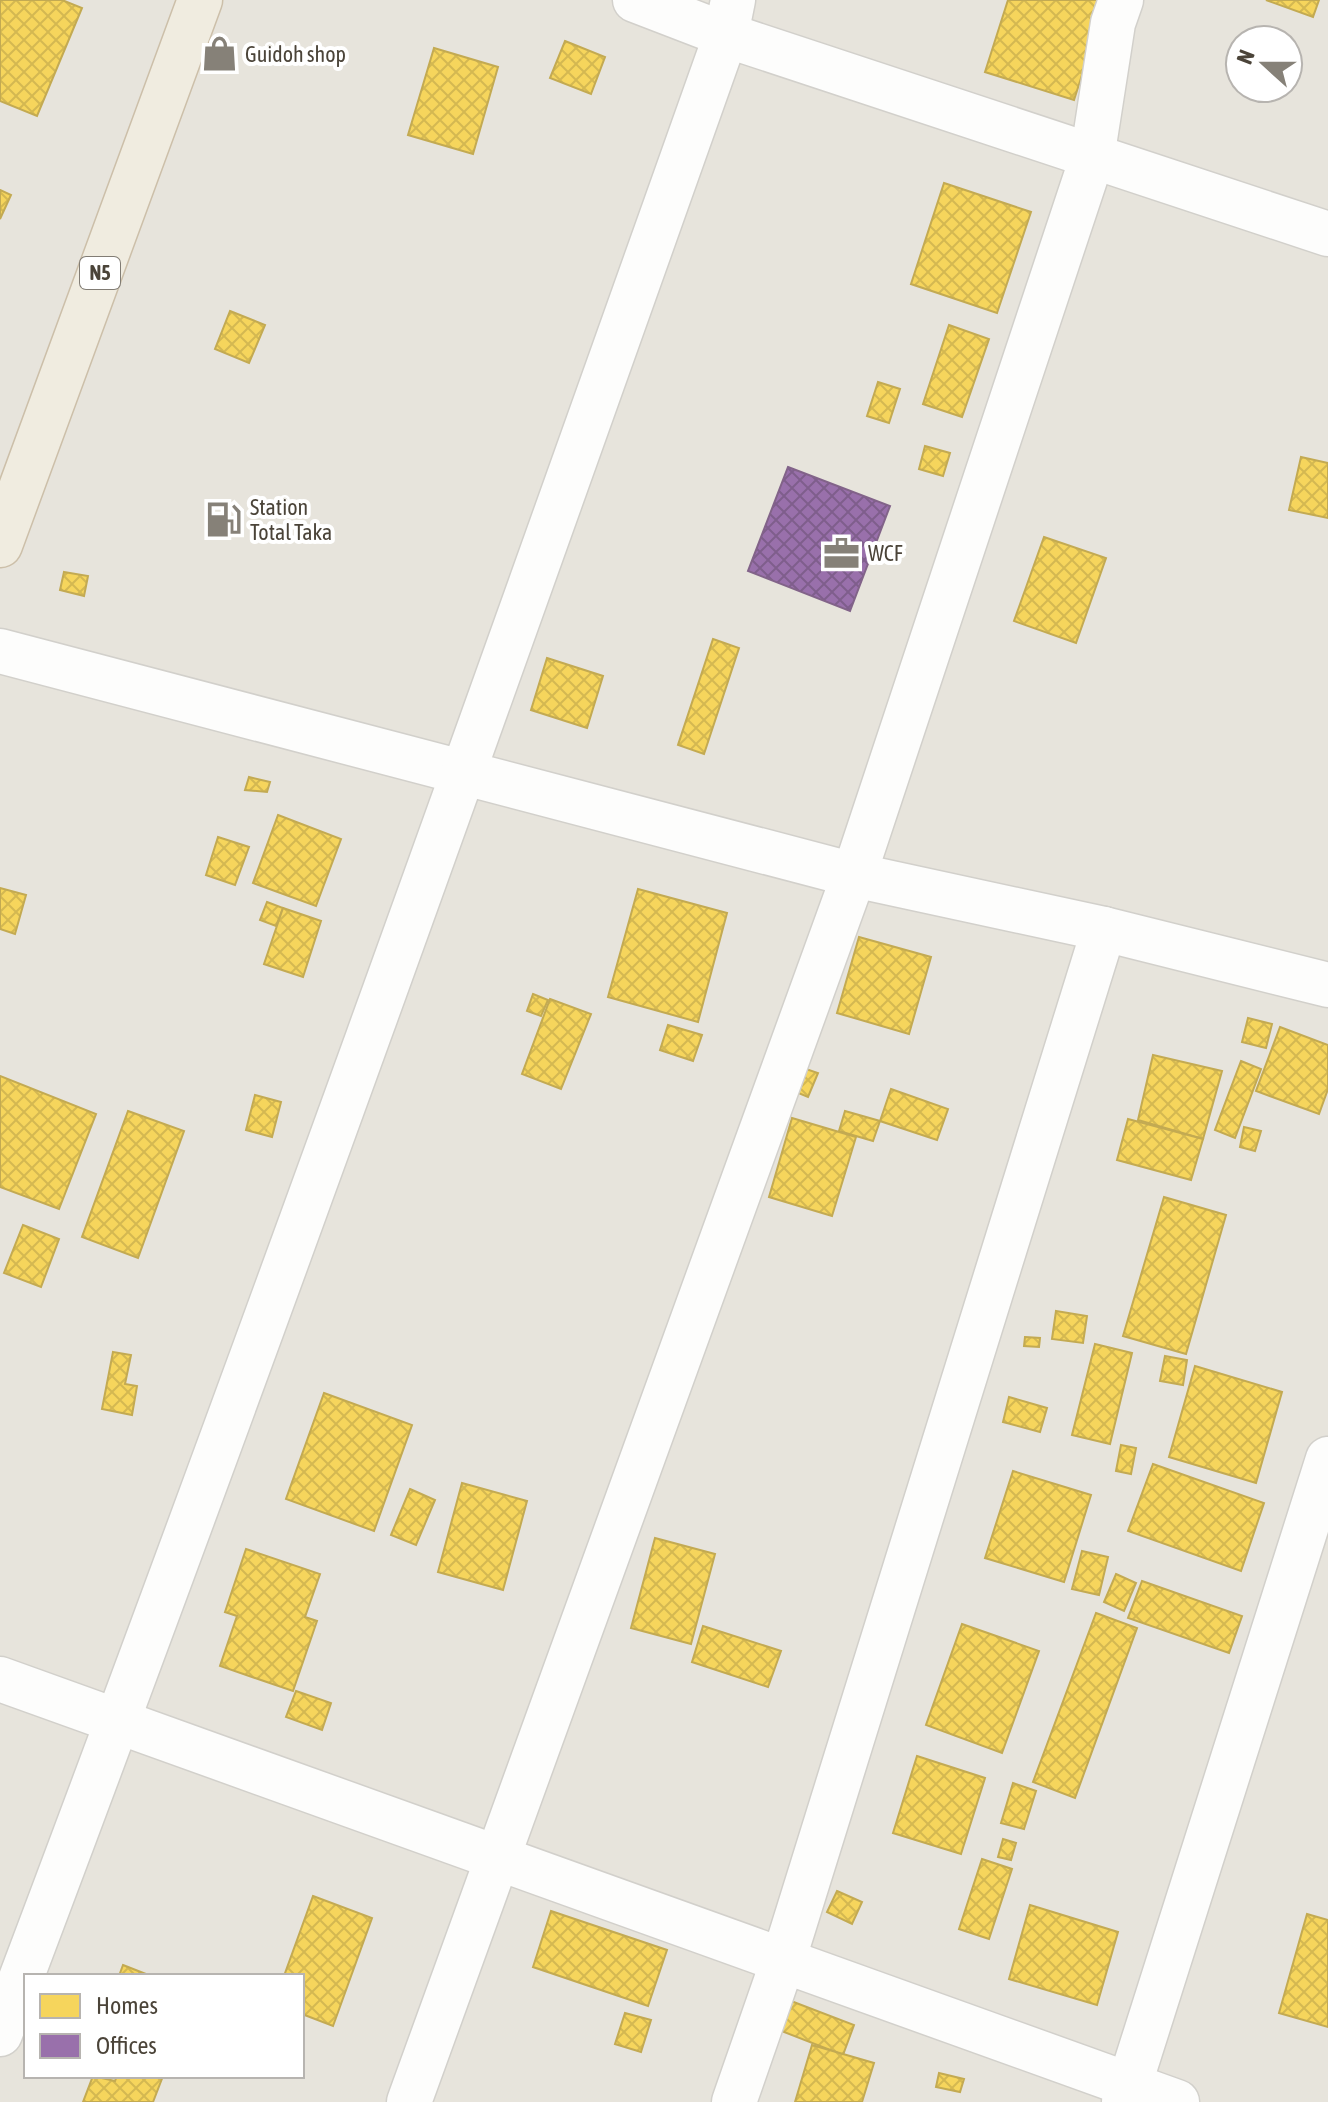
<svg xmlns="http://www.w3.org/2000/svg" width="1328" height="2102" font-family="'Asap Condensed',sans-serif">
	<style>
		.residential { fill: #e7e4dc; fill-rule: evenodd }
		.homes { fill: url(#homes-cross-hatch); stroke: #c3aa52; stroke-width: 2 }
		.offices { fill: url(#offices-cross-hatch); stroke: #826389; stroke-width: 2 }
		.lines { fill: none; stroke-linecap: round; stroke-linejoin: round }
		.minor-casing { stroke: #d2d0cb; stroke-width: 47 }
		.trunk-casing { stroke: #ccbfa9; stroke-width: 47 }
		.minor { stroke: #fdfdfc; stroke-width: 44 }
		.trunk { stroke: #f0ece0; stroke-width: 44 }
		.labels { text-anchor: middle; stroke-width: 8; stroke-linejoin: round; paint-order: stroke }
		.shield { fill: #fff; stroke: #817c74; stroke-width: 2 }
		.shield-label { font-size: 20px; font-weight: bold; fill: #4b4439 }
		.poi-label { font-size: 22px; fill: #4b4439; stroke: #fff; text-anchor: start }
	</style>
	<defs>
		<pattern id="homes-cross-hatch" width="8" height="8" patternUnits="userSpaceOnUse" patternTransform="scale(2)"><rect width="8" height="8" fill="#f6d55c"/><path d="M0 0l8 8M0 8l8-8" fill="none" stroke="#d4b851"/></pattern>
		<pattern id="offices-cross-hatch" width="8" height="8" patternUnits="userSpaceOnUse" patternTransform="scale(2)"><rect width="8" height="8" fill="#9970ab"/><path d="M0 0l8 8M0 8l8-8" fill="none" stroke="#7f5e8c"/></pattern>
	</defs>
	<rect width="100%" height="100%" fill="#f4f2ee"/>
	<!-- residential -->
	<path class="residential" d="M0 0H1328V2102H0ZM1240 40H1288V88H1240ZM26 1976H302V2076H26Z"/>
	<!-- homes -->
	<g class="homes">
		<path d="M0 0H62L82 8 37 116 0 101Z"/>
		<path d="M1008 0H1106L1074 100 985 72Z"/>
		<path d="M1266 0H1319L1313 17Z"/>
		<path d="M565 41 605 57 591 94 550 78Z"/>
		<path d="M434 48 498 67 473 154 408 135Z"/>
		<path d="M944 183 1031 212 997 313 911 284Z"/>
		<path d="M0 190 11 195 0 219Z"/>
		<path d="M230 311 265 325 249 363 215 349Z"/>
		<path d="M949 325 989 339 962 417 923 404Z"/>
		<path d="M878 382 900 389 889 423 867 416Z"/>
		<path d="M925 446 950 453 943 476 919 469Z"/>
		<path d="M1301 457 1328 463V518L1289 510Z"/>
		<path d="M1044 537 1106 558 1076 643 1014 621Z"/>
		<path d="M64 572 88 576 84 596 60 590Z"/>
		<path d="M713 639 739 648 704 754 678 745Z"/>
		<path d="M547 658 603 676 587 728 531 710Z"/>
		<path d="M249 777 270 782 267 792 245 790Z"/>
		<path d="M278 815 341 839 316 906 253 883Z"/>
		<path d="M218 837 249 847 235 885 206 875Z"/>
		<path d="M0 888 26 895 15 934 0 929Z"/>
		<path d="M638 889 727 913 698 1022 608 997Z"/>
		<path d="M267 902 283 908 276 926 260 920Z"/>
		<path d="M283 908 321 921 303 977 264 964Z"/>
		<path d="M859 937 931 957 909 1034 837 1013Z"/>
		<path d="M533 994 548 1000 541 1016 527 1011Z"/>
		<path d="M550 999 591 1014 561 1089 522 1074Z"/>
		<path d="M1248 1018 1272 1024 1266 1048 1242 1042Z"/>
		<path d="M668 1025 702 1035 693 1061 660 1050Z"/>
		<path d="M1280 1027 1328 1045V1089L1319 1114 1256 1091Z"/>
		<path d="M1153 1055 1222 1071 1203 1139 1138 1120Z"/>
		<path d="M1241 1061 1261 1069 1235 1138 1215 1130Z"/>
		<path d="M800 1067 818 1073 808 1097 791 1090Z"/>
		<path d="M0 1076 96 1114 59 1209 0 1187Z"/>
		<path d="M891 1089 948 1109 937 1140 880 1121Z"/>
		<path d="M255 1095 281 1102 272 1137 246 1130Z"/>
		<path d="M128 1111 184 1131 138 1258 82 1237Z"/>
		<path d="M845 1111 880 1121 873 1141 839 1131Z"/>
		<path d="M792 1118 856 1137 832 1216 769 1197Z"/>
		<path d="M1128 1119 1203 1139 1191 1180 1117 1160Z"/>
		<path d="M1244 1127 1261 1131 1255 1151 1240 1147Z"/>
		<path d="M1164 1197 1226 1215 1186 1354 1123 1336Z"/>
		<path d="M23 1225 59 1239 41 1287 4 1273Z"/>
		<path d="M1056 1311 1087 1316 1083 1343 1052 1339Z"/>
		<path d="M1025 1337 1040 1338 1039 1347 1024 1346Z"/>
		<path d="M1095 1344 1132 1353 1110 1444 1072 1435Z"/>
		<path d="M113 1352 131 1355 125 1384 137 1386 132 1415 102 1409Z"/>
		<path d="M1165 1356 1187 1360 1183 1385 1160 1381Z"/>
		<path d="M1195 1366 1282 1392 1256 1483 1169 1457Z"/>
		<path d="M324 1393 412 1425 374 1531 286 1499Z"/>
		<path d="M1009 1397 1047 1408 1040 1432 1003 1422Z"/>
		<path d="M1121 1445 1136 1448 1131 1474 1116 1471Z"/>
		<path d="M1153 1464 1264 1503 1241 1571 1128 1531Z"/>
		<path d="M1013 1471 1091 1495 1064 1582 985 1558Z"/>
		<path d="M462 1483 527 1501 503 1590 438 1572Z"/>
		<path d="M410 1489 435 1500 416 1545 391 1535Z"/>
		<path d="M655 1538 715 1554 691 1644 631 1628Z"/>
		<path d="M246 1549 320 1574 305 1617 317 1621 293 1691 220 1666 237 1616 225 1612Z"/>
		<path d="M1082 1551 1108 1557 1099 1595 1072 1589Z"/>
		<path d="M1116 1574 1136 1583 1124 1611 1104 1602Z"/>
		<path d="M1142 1581 1242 1616 1229 1653 1128 1618Z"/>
		<path d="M1096 1613 1137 1628 1075 1798 1033 1782Z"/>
		<path d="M962 1624 1039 1651 1002 1753 926 1725Z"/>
		<path d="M703 1626 781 1651 768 1687 692 1662Z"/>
		<path d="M296 1691 331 1703 322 1730 286 1717Z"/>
		<path d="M917 1756 985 1778 961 1854 893 1833Z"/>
		<path d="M1013 1783 1036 1791 1024 1829 1001 1823Z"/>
		<path d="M1003 1839 1016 1843 1011 1860 998 1857Z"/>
		<path d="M982 1859 1012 1869 989 1939 959 1929Z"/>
		<path d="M837 1891 862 1902 852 1924 827 1912Z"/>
		<path d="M313 1896 372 1918 333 2026 302 2014V1976H284Z"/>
		<path d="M1030 1905 1118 1932 1097 2005 1009 1979Z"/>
		<path d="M551 1911 667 1950 648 2006 533 1967Z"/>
		<path d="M1307 1914 1328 1920V2027L1279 2013Z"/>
		<path d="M123 1965 151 1976H119Z"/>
		<path d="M791 2001 854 2025 843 2055 779 2030Z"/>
		<path d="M625 2013 651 2020 641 2052 615 2044Z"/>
		<path d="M812 2045 874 2063 862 2102H795Z"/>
		<path d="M939 2073 964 2079 960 2092 936 2087Z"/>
		<path d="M93 2076 115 2081 117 2076H163L153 2102H83Z"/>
	</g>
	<!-- offices -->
	<path class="offices" d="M788 467 890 506 850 611 748 571Z"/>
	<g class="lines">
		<defs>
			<g id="minor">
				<path d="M635 0 726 35 1328 234"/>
				<path d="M0 651 854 875 1104 929 1328 985"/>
				<path d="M0 1679 1177 2102"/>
				<path d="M0 2034C251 1371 489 703 726 35L733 0"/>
				<path d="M409 2102 854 875 1092 158 1113 23 1121 0"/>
				<path d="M734 2102 783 1961 1104 929"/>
				<path d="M1124 2102 1328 1459"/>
			</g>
			<path id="trunk" d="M0 545 200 0"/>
		</defs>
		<!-- minor casing -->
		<use href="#minor" class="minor-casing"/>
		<!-- trunk casing -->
		<use href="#trunk" class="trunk-casing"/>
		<!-- minor -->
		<use href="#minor" class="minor"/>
		<!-- trunk -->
		<use href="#trunk" class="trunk"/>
	</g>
	<!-- icons -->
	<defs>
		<symbol id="shop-bare" viewBox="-9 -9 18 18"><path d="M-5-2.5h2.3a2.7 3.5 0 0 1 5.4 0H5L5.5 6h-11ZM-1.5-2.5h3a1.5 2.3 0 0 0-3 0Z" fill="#868178" stroke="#fff" stroke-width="2.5" paint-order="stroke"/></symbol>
		<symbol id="fuel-bare" viewBox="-9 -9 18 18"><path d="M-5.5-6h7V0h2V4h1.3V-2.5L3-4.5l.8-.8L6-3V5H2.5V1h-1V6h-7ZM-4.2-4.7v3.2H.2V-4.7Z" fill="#868178" stroke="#fff" stroke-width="2.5" paint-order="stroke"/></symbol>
		<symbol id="office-bare" viewBox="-9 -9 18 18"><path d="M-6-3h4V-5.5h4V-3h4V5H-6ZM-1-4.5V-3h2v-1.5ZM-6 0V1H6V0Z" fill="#868178" stroke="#fff" stroke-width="2.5" paint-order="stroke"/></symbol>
	</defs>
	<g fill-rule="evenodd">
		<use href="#shop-bare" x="194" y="28" width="51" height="51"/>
		<use href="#fuel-bare" x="198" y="494" width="51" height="51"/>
		<use href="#office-bare" x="816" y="528" width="51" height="51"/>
	</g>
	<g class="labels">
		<!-- shield labels -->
		<rect class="shield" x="80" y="257" width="40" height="32" rx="6"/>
		<g class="shield-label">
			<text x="100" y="280">N5</text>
		</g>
		<!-- poi labels -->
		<g class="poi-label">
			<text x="245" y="62">Guidoh shop</text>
			<text x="250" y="515">Station<tspan x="250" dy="25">Total Taka</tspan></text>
			<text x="868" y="561">WCF</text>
		</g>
	</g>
	<!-- legend -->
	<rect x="24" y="1974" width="280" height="104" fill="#ffffff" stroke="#b7b4b0" stroke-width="2"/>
	<rect x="40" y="1994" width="40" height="24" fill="#f6d55c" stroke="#b7b4b0" stroke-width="2"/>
	<text x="96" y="2014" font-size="24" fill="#4b4439">Homes</text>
	<rect x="40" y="2034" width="40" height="24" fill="#9970ab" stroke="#b7b4b0" stroke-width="2"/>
	<text x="96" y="2054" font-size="24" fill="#4b4439">Offices</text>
	<!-- north arrow -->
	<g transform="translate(1264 64) rotate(291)"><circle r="38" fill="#ffffff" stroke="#b7b4b0" stroke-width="2"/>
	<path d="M0-6L14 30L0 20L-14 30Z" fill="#868178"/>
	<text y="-12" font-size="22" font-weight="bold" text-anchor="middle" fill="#4b4439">N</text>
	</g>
</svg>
